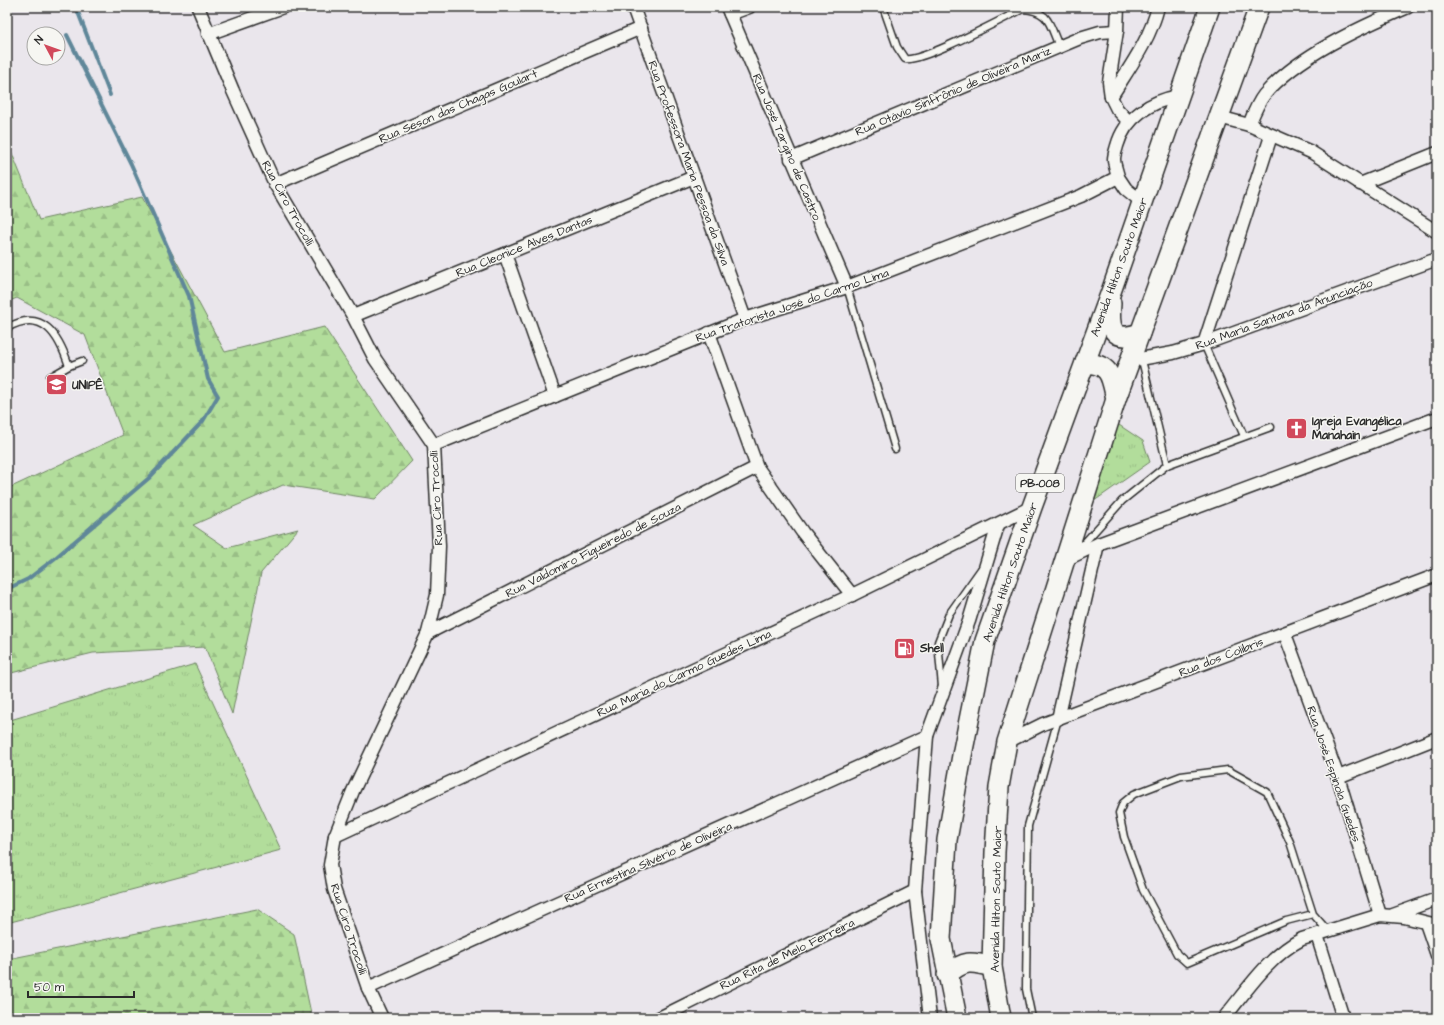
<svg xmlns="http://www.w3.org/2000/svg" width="1444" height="1025" font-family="'Architects Daughter',sans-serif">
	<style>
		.grass { fill: url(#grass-tufts); stroke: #6e8463 }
		.forest { fill: url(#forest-firs); stroke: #6e8463 }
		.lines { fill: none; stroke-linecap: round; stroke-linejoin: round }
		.stream { stroke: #5f8799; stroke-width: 4 }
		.service-casing { stroke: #2b2b2b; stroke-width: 9 }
		.minor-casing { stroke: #2b2b2b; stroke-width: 15 }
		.primary-casing { stroke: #2b2b2b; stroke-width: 22 }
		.service { stroke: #f6f6f2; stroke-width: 6 }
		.minor { stroke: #f6f6f2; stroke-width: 12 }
		.primary { stroke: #f6f6f2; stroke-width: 19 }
		.labels { text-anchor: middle; stroke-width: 3; stroke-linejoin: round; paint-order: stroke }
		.shield { fill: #f6f6f2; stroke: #686867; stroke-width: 1 }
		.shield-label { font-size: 11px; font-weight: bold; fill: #2b2b2b }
		.street-label { font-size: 12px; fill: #2b2b2b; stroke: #f6f6f2 }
		.poi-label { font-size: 12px; font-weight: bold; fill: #2b2b2b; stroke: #f6f6f2; text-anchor: start }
	</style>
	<defs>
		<pattern id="grass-tufts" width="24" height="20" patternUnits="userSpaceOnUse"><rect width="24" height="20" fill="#b2dd9b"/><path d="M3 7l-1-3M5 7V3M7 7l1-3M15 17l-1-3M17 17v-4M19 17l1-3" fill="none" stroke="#99be86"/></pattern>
		<pattern id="forest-firs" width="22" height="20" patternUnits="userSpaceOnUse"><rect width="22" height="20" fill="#b2dd9b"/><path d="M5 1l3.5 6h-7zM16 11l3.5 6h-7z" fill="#99be86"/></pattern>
	</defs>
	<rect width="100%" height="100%" fill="#eae6ec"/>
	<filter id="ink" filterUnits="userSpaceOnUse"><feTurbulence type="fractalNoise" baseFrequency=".025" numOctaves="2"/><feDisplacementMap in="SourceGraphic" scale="8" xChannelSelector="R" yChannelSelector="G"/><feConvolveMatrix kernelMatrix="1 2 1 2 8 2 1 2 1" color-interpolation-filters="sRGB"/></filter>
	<g filter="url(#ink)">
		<!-- grass -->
		<g class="grass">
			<path d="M1110 419 1143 441 1150 462 1074 515Z"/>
			<path d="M195 664 281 850 7 923V721Z"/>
		</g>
		<!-- forest -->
		<g class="forest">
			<path d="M7 141 39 220 142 197 225 352 324 327 412 461 375 499 283 485 193 525 227 548 298 529 261 573 232 714 205 647 93 653 7 674V489L123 435 85 335 17 298 7 302Z"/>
			<path d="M257 909 294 934 312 1018H7L8 959Z"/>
		</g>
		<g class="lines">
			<!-- stream -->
			<g class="stream">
				<path d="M76 7 110 95"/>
				<path d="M7 589 28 579 54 559 149 478 203 421 218 396 208 379 189 296 131 164 67 35"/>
			</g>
			<defs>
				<g id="service">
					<path d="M883 7 897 47 905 59C923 62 1002 19 1023 9 1050 11 1049 24 1059 46"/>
					<path d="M847 287 895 449"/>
					<path d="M7 328C43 307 59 336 69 366L50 377"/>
					<path d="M1204 344 1244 436"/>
					<path d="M1142 360 1167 465"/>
					<path d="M69 366 82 361"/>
					<path d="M1077 551 1122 501 1167 465 1271 427"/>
					<path d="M942 687 938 642 949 614 981 569"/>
					<path d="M1313 914 1286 921 1187 963 1177 954 1143 890 1124 837 1119 813 1123 803 1134 794 1181 776 1228 770 1267 792 1290 842 1313 914 1328 931"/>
					<path d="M1032 1018 1026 989 1028 826 1058 719"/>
				</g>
				<g id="minor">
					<path d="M198 7 233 91 275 184 353 316 375 359 434 445 439 546 437 595 428 633 353 791 335 836 330 865 334 889 368 988 382 1018"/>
					<path d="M633 7 745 319"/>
					<path d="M727 7 847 287"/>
					<path d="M1118 7 1117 31 1109 82 1111 97 1117 109 1129 122"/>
					<path d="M730 14 749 7"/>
					<path d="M208 34 283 7"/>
					<path d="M1111 97C1129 68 1150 40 1158 7"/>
					<path d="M1219 117 1249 125 1311 152 1437 232"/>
					<path d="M1249 125C1253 115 1257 104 1264 95 1297 56 1361 27 1408 7"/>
					<path d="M791 159 1080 38 1100 32 1117 31"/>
					<path d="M1118 177C1117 171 1114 165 1114 159 1114 155 1116 150 1117 146 1125 117 1151 101 1179 96"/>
					<path d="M275 184 641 28"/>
					<path d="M1360 184 1437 153"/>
					<path d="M505 254 555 396"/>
					<path d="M353 316 694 177"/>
					<path d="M709 333 757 467 803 533 852 595"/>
					<path d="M1204 344 1271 136"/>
					<path d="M1129 361 1173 353 1204 344 1437 259"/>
					<path d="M434 445 745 319 847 287 1081 196 1118 177 1126 189 1142 202"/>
					<path d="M1065 560 1098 544 1437 418"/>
					<path d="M428 633 757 467"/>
					<path d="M1285 634 1338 777 1380 915"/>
					<path d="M1058 719 1098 544"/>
					<path d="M1007 742 1043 724 1437 575"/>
					<path d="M1338 777 1437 738"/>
					<path d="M335 836 852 595 1032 507"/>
					<path d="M1393 915 1437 899"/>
					<path d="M1426 923 1437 955"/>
					<path d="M1317 935 1343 1018"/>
					<path d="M368 988 927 736"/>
					<path d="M659 1018 915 891"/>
					<path d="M930 1018 915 891 927 736 969 621 998 525"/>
					<path d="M1224 1018C1247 990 1269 956 1302 939L1380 915 1404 917 1437 925"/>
				</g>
				<g id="primary">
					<path d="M1111 303C1109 327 1111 343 1140 333"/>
					<path d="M1085 363C1111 364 1111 377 1116 399"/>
					<path d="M947 975C964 960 971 961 992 967"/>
					<path d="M957 1018 941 939 947 840 963 750 985 641 1032 507 1112 289 1210 7"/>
					<path d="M1001 1018 992 967 995 852 999 787 1007 742 1116 399 1259 7"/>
				</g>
			</defs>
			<!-- service casing -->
			<use href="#service" class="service-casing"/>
			<!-- minor casing -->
			<use href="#minor" class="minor-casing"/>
			<!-- primary casing -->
			<use href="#primary" class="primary-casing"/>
			<!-- service -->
			<use href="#service" class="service"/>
			<!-- minor -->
			<use href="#minor" class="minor"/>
			<!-- primary -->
			<use href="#primary" class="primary"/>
		</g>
	</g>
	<!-- icons -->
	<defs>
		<symbol id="university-square" viewBox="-11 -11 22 22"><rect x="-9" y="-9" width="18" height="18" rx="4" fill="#d1495b" stroke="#f6f6f2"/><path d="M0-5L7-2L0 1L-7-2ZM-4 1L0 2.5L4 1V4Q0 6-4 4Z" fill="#fff"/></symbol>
		<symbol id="church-square" viewBox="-11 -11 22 22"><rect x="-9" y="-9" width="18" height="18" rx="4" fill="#d1495b" stroke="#f6f6f2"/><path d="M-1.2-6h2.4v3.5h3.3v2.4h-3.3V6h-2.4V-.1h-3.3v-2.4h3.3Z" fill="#fff"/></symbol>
		<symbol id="fuel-square" viewBox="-11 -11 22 22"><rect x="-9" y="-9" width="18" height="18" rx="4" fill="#d1495b" stroke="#f6f6f2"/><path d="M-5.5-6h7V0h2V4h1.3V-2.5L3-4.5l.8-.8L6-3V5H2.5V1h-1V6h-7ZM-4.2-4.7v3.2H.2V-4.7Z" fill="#fff"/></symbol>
	</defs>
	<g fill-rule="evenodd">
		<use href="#university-square" x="44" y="372" width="25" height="25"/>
		<use href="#church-square" x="1284" y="416" width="25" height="25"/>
		<use href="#fuel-square" x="892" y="636" width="25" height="25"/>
	</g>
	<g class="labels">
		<!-- shield labels -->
		<rect class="shield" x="1016" y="474" width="48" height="18" rx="3"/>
		<g class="shield-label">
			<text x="1040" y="487">PB-008</text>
		</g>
		<!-- street labels -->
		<g class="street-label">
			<text transform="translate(953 91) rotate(-23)" y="4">Rua Otávio Sinfrônio de Oliveira Mariz</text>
			<text transform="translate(458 106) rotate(-23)" y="4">Rua Seson das Chagas Goulart</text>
			<text transform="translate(787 147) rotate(67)" y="4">Rua José Targino de Castro</text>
			<text transform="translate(689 163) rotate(70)" y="4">Rua Professora Maria Pessoa da Silva</text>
			<text transform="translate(288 203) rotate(61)" y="4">Rua Ciro Trocolli</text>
			<text transform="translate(524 246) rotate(-22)" y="4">Rua Cleonice Alves Dantas</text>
			<text transform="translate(1119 267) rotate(-70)" y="4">Avenida Hilton Souto Maior</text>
			<text transform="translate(792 305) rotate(-19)" y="4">Rua Tratorista José do Carmo Lima</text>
			<text transform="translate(1284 314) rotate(-20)" y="4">Rua Maria Santana da Anunciação</text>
			<text transform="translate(436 498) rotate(-93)" y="4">Rua Ciro Trocolli</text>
			<text transform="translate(593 550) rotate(-27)" y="4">Rua Valdomiro Figueiredo de Souza</text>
			<text transform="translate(1010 572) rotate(-71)" y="4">Avenida Hilton Souto Maior</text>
			<text transform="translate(1221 657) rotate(-21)" y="4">Rua dos Colibris</text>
			<text transform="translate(684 673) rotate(-25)" y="4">Rua Maria do Carmo Guedes Lima</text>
			<text transform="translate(1334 774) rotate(71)" y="4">Rua José Espinola Guedes</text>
			<text transform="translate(648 862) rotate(-24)" y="4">Rua Ernestina Silvério de Oliveira</text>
			<text transform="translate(996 899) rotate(-89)" y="4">Avenida Hilton Souto Maior</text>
			<text transform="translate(349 929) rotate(72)" y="4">Rua Ciro Trocolli</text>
			<text transform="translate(787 954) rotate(-26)" y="4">Rua Rita de Melo Ferreira</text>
		</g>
		<!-- poi labels -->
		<g class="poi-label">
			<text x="72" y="389">UNIPÊ</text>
			<text x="1312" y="425">Igreja Evangélica<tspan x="1312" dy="14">Manahain</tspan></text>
			<text x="920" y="652">Shell</text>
		</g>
	</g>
	<!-- margin -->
	<rect width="1444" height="1025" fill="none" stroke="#f6f6f2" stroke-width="24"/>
	<rect x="12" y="12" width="1420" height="1001" fill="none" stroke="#2b2b2b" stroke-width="1.5" filter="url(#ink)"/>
	<!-- north arrow -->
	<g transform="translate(46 46) rotate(311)"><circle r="19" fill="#f6f6f2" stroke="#a5a5a2"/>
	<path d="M0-3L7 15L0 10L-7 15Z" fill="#d1495b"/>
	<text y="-6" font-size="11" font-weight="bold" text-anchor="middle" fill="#2b2b2b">N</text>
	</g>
	<!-- scale -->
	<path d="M28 991v6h106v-6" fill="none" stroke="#2b2b2b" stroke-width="2"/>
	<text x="34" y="991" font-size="12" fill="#2b2b2b" stroke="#f6f6f2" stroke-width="3" paint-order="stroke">50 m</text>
</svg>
